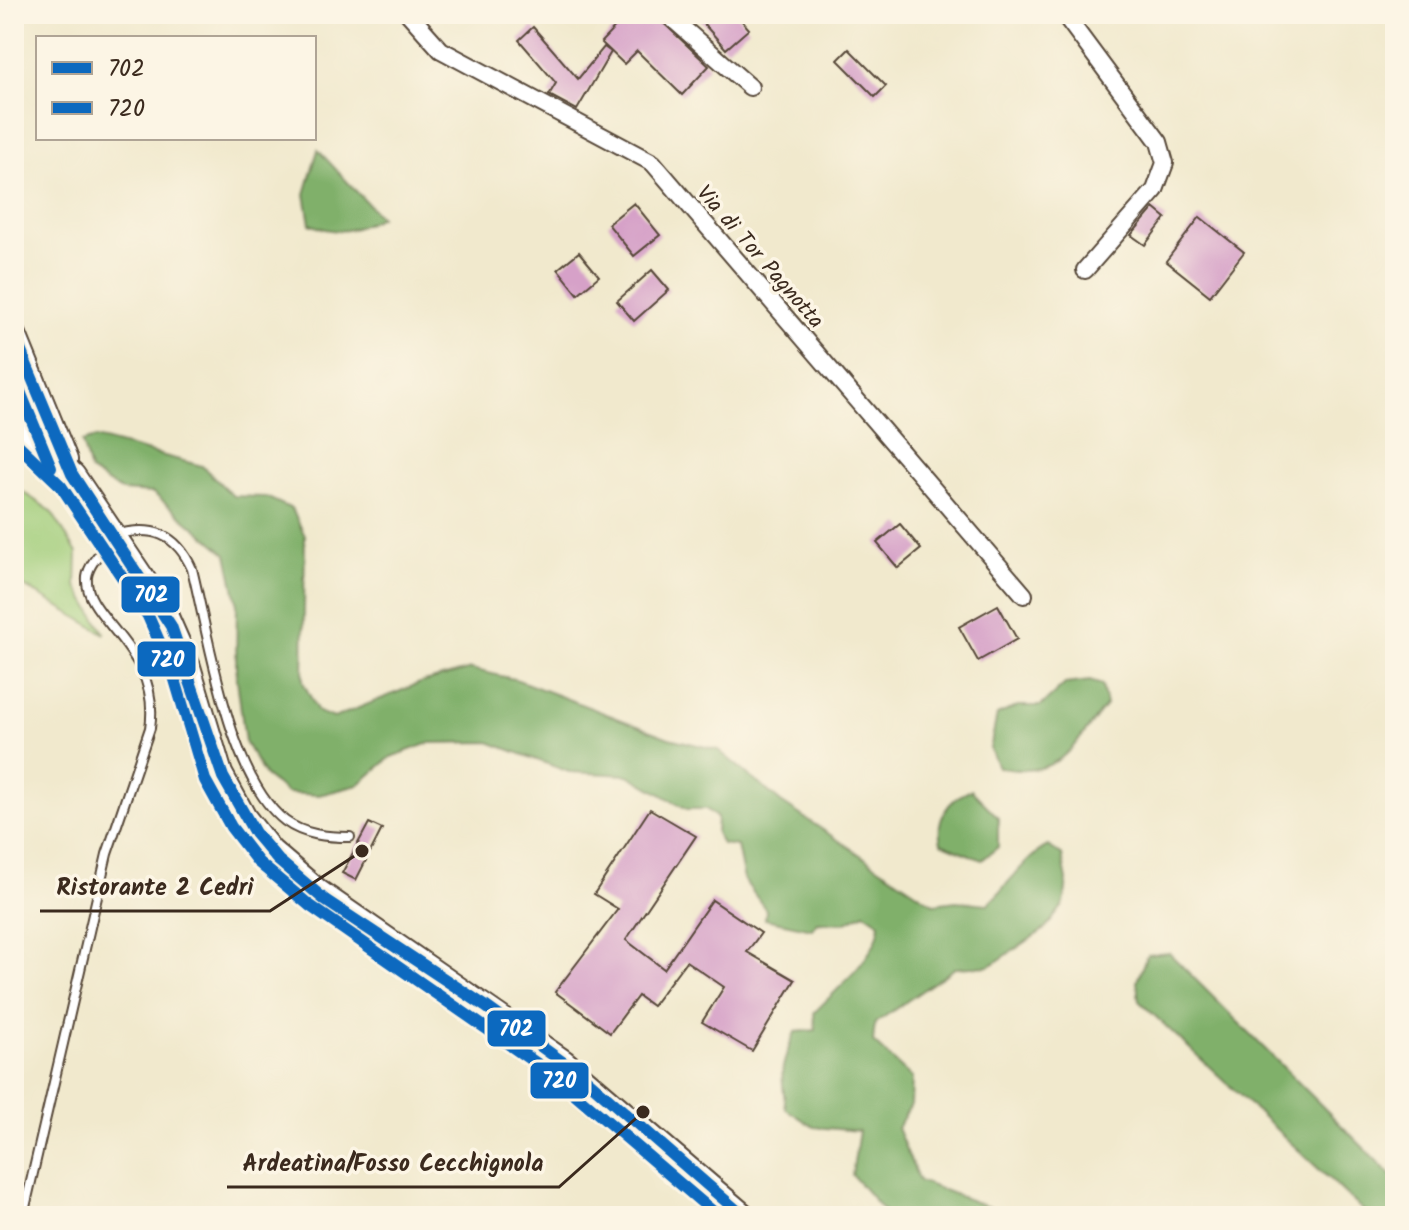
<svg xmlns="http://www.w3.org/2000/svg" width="1409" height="1230" font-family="Kalam,sans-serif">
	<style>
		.green { fill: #a1cd7a; stroke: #6e7c4c; stroke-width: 2 }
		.forest { fill: #80b06a; stroke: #5e6d44; stroke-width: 2 }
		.building { fill: #d6a1c8 }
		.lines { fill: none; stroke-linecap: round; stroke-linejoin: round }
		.service-casing { stroke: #564738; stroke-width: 12 }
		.minor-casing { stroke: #564738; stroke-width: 20 }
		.secondary-casing { stroke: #564738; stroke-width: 28 }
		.service { stroke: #fff; stroke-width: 8 }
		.minor { stroke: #fff; stroke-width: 16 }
		.secondary { stroke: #fff; stroke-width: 24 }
		.bus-1-casing { stroke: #fcf5e5; stroke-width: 18 }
		.bus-2-casing { stroke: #fcf5e5; stroke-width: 18 }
		.bus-1 { stroke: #0c69bf; stroke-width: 12 }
		.bus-2 { stroke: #0c69bf; stroke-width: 12 }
		.labels { text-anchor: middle; stroke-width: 7; stroke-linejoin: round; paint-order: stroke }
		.street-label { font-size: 22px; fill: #3b2a1e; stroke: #fcf5e5 }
		.leader { fill: none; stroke: #3b2a1e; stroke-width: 3 }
		.callout-dot { fill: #3b2a1e; stroke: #fcf5e5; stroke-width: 3 }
		.callout-label { font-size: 24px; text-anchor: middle; font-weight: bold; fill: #3b2a1e; stroke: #fcf5e5; stroke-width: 7; stroke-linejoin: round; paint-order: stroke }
		.line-badge { stroke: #fcf5e5; stroke-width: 3 }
		.badge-label { font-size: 22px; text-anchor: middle; font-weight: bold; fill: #fff }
	</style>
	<rect width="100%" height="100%" fill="#fcf5e5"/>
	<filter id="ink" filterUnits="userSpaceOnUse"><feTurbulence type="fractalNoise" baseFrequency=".0125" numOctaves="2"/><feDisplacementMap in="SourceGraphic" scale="16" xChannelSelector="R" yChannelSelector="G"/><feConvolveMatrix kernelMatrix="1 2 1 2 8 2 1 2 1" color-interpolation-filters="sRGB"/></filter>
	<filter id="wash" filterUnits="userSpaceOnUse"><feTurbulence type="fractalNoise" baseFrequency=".006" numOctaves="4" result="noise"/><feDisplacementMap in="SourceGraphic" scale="32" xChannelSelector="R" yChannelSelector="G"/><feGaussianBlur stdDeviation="1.8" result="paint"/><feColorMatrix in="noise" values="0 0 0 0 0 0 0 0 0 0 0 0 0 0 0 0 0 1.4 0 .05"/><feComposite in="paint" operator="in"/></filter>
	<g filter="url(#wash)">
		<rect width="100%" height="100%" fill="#f1e9cd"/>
		<!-- green -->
		<path class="green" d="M14 486 51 511 77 553 76 585 105 634 14 580Z"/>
		<!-- forest -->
		<g class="forest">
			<path d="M318 150 380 217C354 231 338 236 310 224L305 194Z"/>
			<path d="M96 438 202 466 233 496 266 497 292 509 305 536 303 682 318 712 334 718 420 683 471 669 518 680 669 738 718 750 781 802 934 904 956 901 988 904C1008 886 1024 858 1048 846L1062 855 1067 880 1064 904 1045 929 990 966 955 968 875 1023 873 1042 912 1078 911 1105 897 1128 919 1181 1012 1216 887 1215 852 1175 859 1131 814 1127 786 1109C780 1068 780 1070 795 1032L816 1030 814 1013C836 989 878 957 880 923L865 913 844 923 817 922 812 929 765 919 766 910 744 880 737 846 722 844 716 833 717 818 706 809H687L628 775 569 772 489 742 429 743 391 757 358 785 319 795 287 793 265 776 245 742 236 671 237 601 227 554 153 493 121 491 90 471 82 442Z"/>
			<path d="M1090 681 1102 685 1106 705C1072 747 1059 781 998 767L990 749 997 715 1018 706H1041L1065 684Z"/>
			<path d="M971 790 998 817V847L982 860 941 843C935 819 948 799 971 790Z"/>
			<path d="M1169 953 1395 1179V1216H1369L1139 1001 1137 981 1147 955Z"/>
		</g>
		<g id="blocks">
			<!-- building -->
			<g class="building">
				<path d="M636 14H654L709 66 682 95 637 51 624 64 601 42 625 17 630 21Z"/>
				<path d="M695 14H736L749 29 726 49Z"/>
				<path d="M533 27 578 79 604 47 611 52 577 110 549 95 556 83 519 40Z"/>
				<path d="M849 49 886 86 875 97 838 60Z"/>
				<path d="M634 203 660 235 634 256 608 224Z"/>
				<path d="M1154 208 1166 218 1145 245 1131 235Z"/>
				<path d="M1200 217 1244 252 1210 296 1166 261Z"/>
				<path d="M579 252 599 276 578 294 558 269Z"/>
				<path d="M652 270 669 290 634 321 617 301Z"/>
				<path d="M900 524 921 549 898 568 877 543Z"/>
				<path d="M998 605 1017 639 978 661 959 627Z"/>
				<path d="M650 809 696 836 626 940 664 969 712 900 761 933 747 952 795 980 752 1051 702 1022 724 987 686 961 652 1006 638 996 610 1033 555 992 618 909 594 894Z"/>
				<path d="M369 823 382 829 356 880 342 873Z"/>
			</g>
		</g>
	</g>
	<g filter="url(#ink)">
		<use href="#blocks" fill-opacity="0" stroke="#564738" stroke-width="2"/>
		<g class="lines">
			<defs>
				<path id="service" d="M23 1216 107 854 150 728C162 649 83 619 87 577 89 562 106 547 115 535 152 525 176 533 192 569 209 637 229 778 285 821 304 835 327 837 350 837"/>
				<g id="minor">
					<path d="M409 14 441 50 653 163 1024 595"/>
					<path d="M667 14 750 87"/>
					<path d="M1064 14 1159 142 1165 163 1155 190 1085 270"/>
				</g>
				<g id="secondary">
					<path d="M14 335 65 460"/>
					<path d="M14 419 73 476 162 608 188 667 220 774 244 818 270 851 318 892 563 1062 743 1216"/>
				</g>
			</defs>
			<!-- service casing -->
			<use href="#service" class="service-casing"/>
			<!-- minor casing -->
			<use href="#minor" class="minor-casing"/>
			<!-- secondary casing -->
			<use href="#secondary" class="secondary-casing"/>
			<!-- service -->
			<use href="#service" class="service"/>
			<!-- minor -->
			<use href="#minor" class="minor"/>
			<!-- secondary -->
			<use href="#secondary" class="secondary"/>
			<defs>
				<path id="bus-1" d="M14 335 72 474 171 626 223 777 255 833 278 860 325 900 485 1006 586 1079 743 1216"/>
				<g id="bus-2">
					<path d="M14 377 51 467"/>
					<path d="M14 441 61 486 148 616 173 673 205 780 231 827 258 862 309 905 553 1075 718 1216"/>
				</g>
			</defs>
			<!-- bus-1 casing -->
			<use href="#bus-1" class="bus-1-casing"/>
			<!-- bus-2 casing -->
			<use href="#bus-2" class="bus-2-casing"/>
			<!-- bus-1 -->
			<use href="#bus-1" class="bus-1"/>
			<!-- bus-2 -->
			<use href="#bus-2" class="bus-2"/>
		</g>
	</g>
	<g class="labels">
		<!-- street labels -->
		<g class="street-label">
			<text transform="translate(761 256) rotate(49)" y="8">Via di Tor Pagnotta</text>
		</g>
	</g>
	<!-- callouts -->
	<path class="leader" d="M362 851L270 911H40M643 1112L559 1187H227"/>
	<g class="callout-dot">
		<circle cx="362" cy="851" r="8"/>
		<circle cx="643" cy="1112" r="8"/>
	</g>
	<g class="callout-label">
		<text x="155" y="895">Ristorante 2 Cedri</text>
		<text x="393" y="1171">Ardeatina/Fosso Cecchignola</text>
	</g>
	<g class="line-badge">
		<rect x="120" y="575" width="61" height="39" rx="8" fill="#0c69bf"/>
		<rect x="136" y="640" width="61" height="38" rx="8" fill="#0c69bf"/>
		<rect x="486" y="1009" width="61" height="39" rx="8" fill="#0c69bf"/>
		<rect x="529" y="1061" width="61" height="39" rx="8" fill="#0c69bf"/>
	</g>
	<g class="badge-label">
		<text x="151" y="602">702</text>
		<text x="167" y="667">720</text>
		<text x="516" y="1036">702</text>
		<text x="559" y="1088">720</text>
	</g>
	<!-- margin -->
	<rect width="1409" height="1230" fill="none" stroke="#fcf5e5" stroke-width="48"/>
	<!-- legend -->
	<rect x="36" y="36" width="280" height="104" fill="#fcf5e5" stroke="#afa495" stroke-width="2"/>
	<rect x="52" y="62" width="40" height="12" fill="#0c69bf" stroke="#afa495" stroke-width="2"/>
	<text x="108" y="76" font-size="24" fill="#3b2a1e">702</text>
	<rect x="52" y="102" width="40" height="12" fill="#0c69bf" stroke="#afa495" stroke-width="2"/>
	<text x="108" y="116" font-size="24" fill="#3b2a1e">720</text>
</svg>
